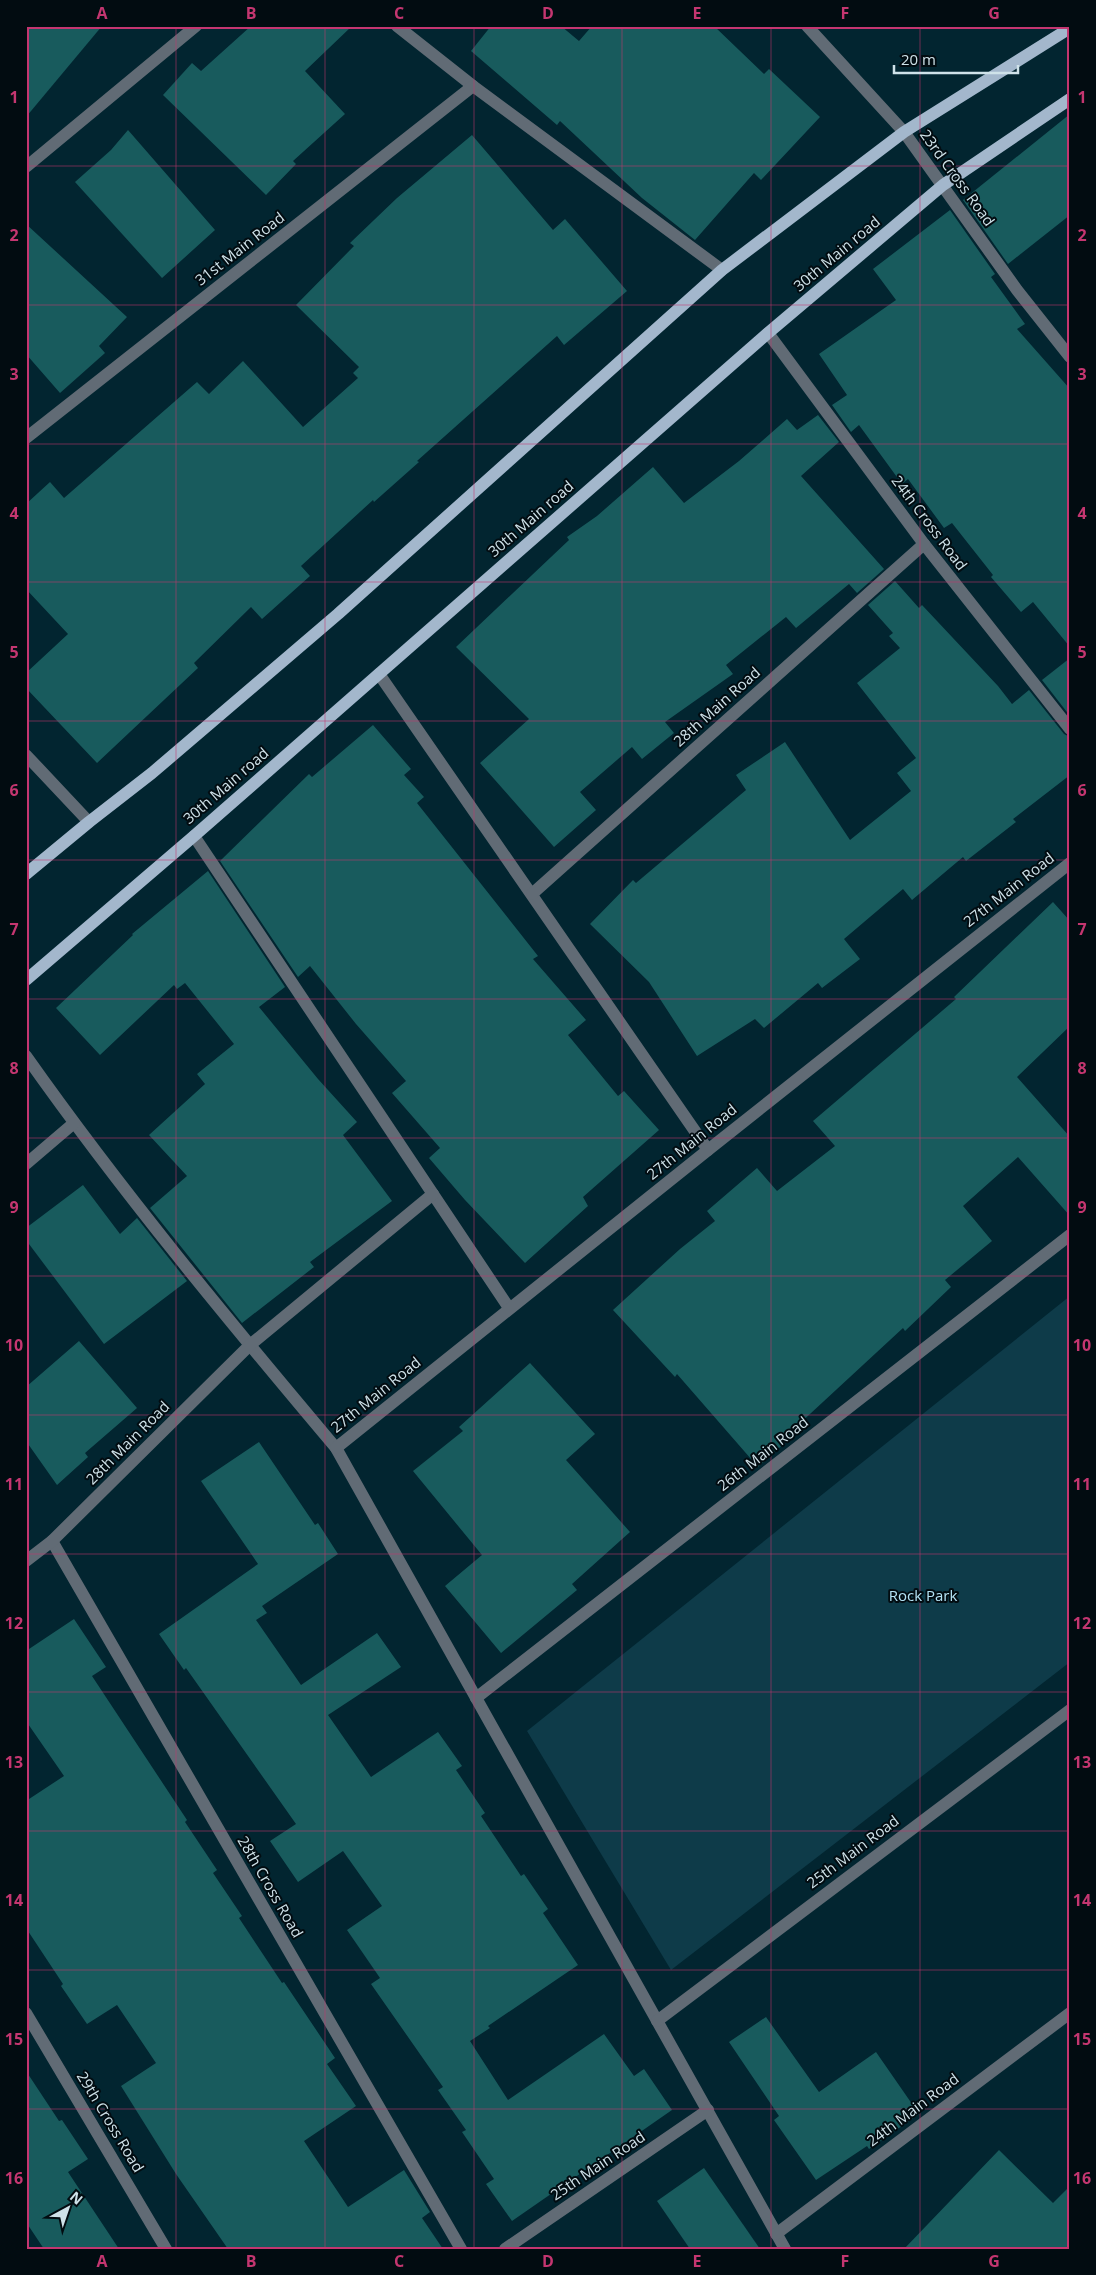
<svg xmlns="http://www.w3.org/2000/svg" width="1096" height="2275" font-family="'Open Sans',sans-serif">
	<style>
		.green { fill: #0e3b49 }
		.building { fill: #185b5d }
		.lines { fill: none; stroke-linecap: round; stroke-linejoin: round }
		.minor { stroke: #616b75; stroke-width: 12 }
		.major { stroke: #a3b7cc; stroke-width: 12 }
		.grid { fill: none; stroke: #c43670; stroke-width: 1; stroke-opacity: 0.55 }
		.labels { text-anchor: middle; stroke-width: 4; stroke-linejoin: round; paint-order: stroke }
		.street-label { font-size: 15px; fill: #cfe2e9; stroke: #020c11 }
		.park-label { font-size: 15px; fill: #b4e3f5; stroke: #020c11 }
		.neatline { fill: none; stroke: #c43670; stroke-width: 2 }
		.grid-label { font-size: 16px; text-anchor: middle; font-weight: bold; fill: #c43670 }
	</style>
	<rect width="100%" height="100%" fill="#022530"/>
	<!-- green -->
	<path class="green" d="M1070 1296V1662L671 1970 527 1731Z"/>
	<!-- building -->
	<g class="building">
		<path d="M26 26H102L26 117Z"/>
		<path d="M251 26H352L305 71 345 114 293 161 296 164 266 195 163 95 192 63 201 71Z"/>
		<path d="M491 26H561L579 41 592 26H714L764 74 769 69 820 117 761 180 754 173 695 240 642 198 560 121 557 125 471 51Z"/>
		<path d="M1070 114V215L1008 264 963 200Z"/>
		<path d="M128 130 215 230 162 278 75 182 111 150Z"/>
		<path d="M472 135 553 230 565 219 627 291 564 345 557 336 417 461 419 462 374 502 373 500 301 566 310 576 262 619 251 607 194 663 198 668 97 763 26 688V673L68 634 26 589V504L50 482 64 498 197 382 209 394 243 361 303 427 358 378 353 373 359 367 296 305 354 246 350 243 397 198Z"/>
		<path d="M950 210 995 274 991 277 1025 324 1017 329 1070 389V647L1033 602 1021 612 991 577 993 575 952 523 944 528 908 479 902 484 859 425 851 432 832 405 847 395 819 354 896 300 873 269Z"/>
		<path d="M26 224 127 317 99 346 105 353 60 393 26 354Z"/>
		<path d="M818 415 839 442 801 476 884 569 857 593 849 584 796 628 786 617 726 665 733 674 665 722 674 733 642 759 632 747 580 792 596 810 554 847 480 763 529 719 456 647 569 540 567 537 597 516 653 467 684 503 739 461 787 419 797 430Z"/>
		<path d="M895 581 919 608 922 605 998 686 1012 704 1029 690 1064 734 1070 737V775L1013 819 1016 822 966 861 963 857 912 900 903 889 844 939 860 959 822 988 818 983 764 1028 755 1019 697 1056 649 982 590 924 633 880 636 883 746 790 736 775 785 742 850 840 911 791 897 773 916 758 857 683 900 648 889 636 893 633 868 605Z"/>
		<path d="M1070 658V716L1042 680Z"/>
		<path d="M373 725 411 769 404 775 424 797 417 803 538 956 533 959 586 1020 568 1035 618 1096 624 1091 659 1130 583 1197 588 1206 525 1263 465 1200 429 1158 440 1148 392 1093 406 1081 356 1024 310 966 298 977 220 861 309 774 312 777Z"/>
		<path d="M208 871 285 987 259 1007 318 1079 357 1122 343 1135 392 1201 310 1262 314 1267 242 1323 150 1208 187 1176 149 1135 205 1084 197 1074 234 1044 185 983 177 989 174 985 100 1055 56 1008 133 935 132 934Z"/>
		<path d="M1053 902 1070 921V1026L1017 1077 1070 1137V1216L1018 1157 963 1206 992 1241 945 1280 951 1287 905 1331 903 1328 797 1426 800 1429 758 1467 677 1374 675 1377 613 1310 680 1249 715 1221 707 1211 757 1168 777 1191 835 1146 813 1121 956 999 954 997Z"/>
		<path d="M83 1185 120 1234 137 1218 187 1281 104 1344 26 1240V1228Z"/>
		<path d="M79 1341 137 1408 85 1453 88 1457 57 1485 26 1441V1387Z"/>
		<path d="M530 1363 595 1434 566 1460 630 1532 572 1584 577 1590 501 1653 445 1586 482 1555 413 1471 463 1431 459 1427Z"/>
		<path d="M259 1442 315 1525 318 1523 338 1554 262 1606 267 1613 256 1620 301 1685 377 1633 401 1667 328 1715 371 1777 438 1732 462 1766 456 1770 485 1813 481 1816 521 1876 524 1874 548 1909 543 1913 578 1965 488 2026 490 2028 470 2041 508 2100 604 2034 634 2076 644 2069 672 2110 512 2221 486 2184 494 2179 462 2132 466 2130 438 2090 443 2087 371 1984 380 1978 347 1930 382 1906 343 1851 298 1882 270 1841 296 1824 186 1668 184 1670 159 1634 258 1564 201 1481Z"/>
		<path d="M74 1619 106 1667 92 1676 187 1820 185 1822 217 1870 213 1873 242 1916 239 1918 282 1983 284 1982 335 2058 327 2064 356 2106 304 2141 348 2207 404 2170 430 2212 422 2218 443 2249H228L176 2174 121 2086 156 2063 117 2005 87 2024 61 1986 63 1984 26 1928V1801L64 1776 26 1721V1651Z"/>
		<path d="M766 2017 819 2092 876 2052 919 2114 869 2149 867 2146 816 2180 774 2120 779 2116 729 2042Z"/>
		<path d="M26 2071 59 2121 62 2120 88 2159 68 2172 119 2249H44L26 2222Z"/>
		<path d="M999 2150 1053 2203 1070 2186V2249H904Z"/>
		<path d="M704 2168 760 2249H690L657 2201Z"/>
	</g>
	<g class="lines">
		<!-- minor -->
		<g class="minor">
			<path d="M397 26 473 86 722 270"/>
			<path d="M807 26 904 132 1017 290 1070 357"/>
			<path d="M26 167 196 26"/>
			<path d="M768 333 924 544 1070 729"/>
			<path d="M26 438 473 86"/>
			<path d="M379 674 708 1150"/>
			<path d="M26 755 89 822"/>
			<path d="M194 836 509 1308"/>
			<path d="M532 894 924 544"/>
			<path d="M26 1056C122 1192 229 1321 336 1448L785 2249"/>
			<path d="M26 1164 74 1123"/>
			<path d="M336 1448 708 1150 1070 863"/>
			<path d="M52 1541 461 2249"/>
			<path d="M26 1561 52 1541 250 1345 433 1194"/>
			<path d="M476 1698 1070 1235"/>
			<path d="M26 2013 166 2249"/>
			<path d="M657 2021 1070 1710"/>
			<path d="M776 2234 1070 2013"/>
			<path d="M505 2249 708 2110"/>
		</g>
		<!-- major -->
		<g class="major">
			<path d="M26 874 89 822 152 773 338 614 722 270 904 132 1070 28"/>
			<path d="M26 980 194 836 768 333 943 185 1070 99"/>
		</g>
	</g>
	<!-- grid -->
	<path class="grid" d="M176 26V2249M325 26V2249M474 26V2249M622 26V2249M771 26V2249M920 26V2249M26 166H1070M26 305H1070M26 444H1070M26 582H1070M26 721H1070M26 860H1070M26 999H1070M26 1138H1070M26 1276H1070M26 1415H1070M26 1554H1070M26 1692H1070M26 1831H1070M26 1970H1070M26 2109H1070"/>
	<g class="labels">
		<!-- street labels -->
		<g class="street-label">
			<text transform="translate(957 178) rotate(54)" y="5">23rd Cross Road</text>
			<text transform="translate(240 249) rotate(-38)" y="5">31st Main Road</text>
			<text transform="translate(837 254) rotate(-40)" y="5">30th Main road</text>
			<text transform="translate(531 519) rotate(-41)" y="5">30th Main road</text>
			<text transform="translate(929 523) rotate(53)" y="5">24th Cross Road</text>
			<text transform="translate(717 707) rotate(-42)" y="5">28th Main Road</text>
			<text transform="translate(226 786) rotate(-41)" y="5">30th Main road</text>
			<text transform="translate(1009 890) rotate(-38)" y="5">27th Main Road</text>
			<text transform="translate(692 1142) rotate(-39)" y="5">27th Main Road</text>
			<text transform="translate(376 1395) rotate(-39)" y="5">27th Main Road</text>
			<text transform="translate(128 1443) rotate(-45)" y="5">28th Main Road</text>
			<text transform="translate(763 1454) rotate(-38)" y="5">26th Main Road</text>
			<text transform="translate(853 1852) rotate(-37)" y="5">25th Main Road</text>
			<text transform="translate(270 1887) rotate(60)" y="5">28th Cross Road</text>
			<text transform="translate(913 2110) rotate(-37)" y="5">24th Main Road</text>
			<text transform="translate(110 2122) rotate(59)" y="5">29th Cross Road</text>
			<text transform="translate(598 2166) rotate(-34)" y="5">25th Main Road</text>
		</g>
		<!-- park labels -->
		<g class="park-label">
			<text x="923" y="1601">Rock Park</text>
		</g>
	</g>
	<!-- border -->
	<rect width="1096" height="2275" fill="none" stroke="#020c11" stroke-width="55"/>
	<!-- north arrow -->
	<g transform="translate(68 2208) rotate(40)" stroke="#020c11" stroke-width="4" paint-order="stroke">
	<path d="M0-4L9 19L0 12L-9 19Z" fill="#cfe2e9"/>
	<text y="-8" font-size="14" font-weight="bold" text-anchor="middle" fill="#cfe2e9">N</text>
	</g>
	<!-- scale -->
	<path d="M894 65v8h124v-8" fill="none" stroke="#cfe2e9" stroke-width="2.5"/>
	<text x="901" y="65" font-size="15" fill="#cfe2e9" stroke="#020c11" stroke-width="4" paint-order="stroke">20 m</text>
	<rect x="28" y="28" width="1040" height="2220" class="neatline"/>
	<g class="grid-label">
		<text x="102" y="19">A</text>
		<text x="251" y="19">B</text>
		<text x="399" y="19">C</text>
		<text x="548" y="19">D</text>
		<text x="697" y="19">E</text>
		<text x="845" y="19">F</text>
		<text x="994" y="19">G</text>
		<text x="14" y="103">1</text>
		<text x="1082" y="103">1</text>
		<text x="14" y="241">2</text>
		<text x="1082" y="241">2</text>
		<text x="14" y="380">3</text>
		<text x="1082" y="380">3</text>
		<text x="14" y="519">4</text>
		<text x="1082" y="519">4</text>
		<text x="14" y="658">5</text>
		<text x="1082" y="658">5</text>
		<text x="14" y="796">6</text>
		<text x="1082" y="796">6</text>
		<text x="14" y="935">7</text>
		<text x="1082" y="935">7</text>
		<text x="14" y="1074">8</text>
		<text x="1082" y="1074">8</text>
		<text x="14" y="1213">9</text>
		<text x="1082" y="1213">9</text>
		<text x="14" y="1351">10</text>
		<text x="1082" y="1351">10</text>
		<text x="14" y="1490">11</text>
		<text x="1082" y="1490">11</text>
		<text x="14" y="1629">12</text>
		<text x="1082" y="1629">12</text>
		<text x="14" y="1768">13</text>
		<text x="1082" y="1768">13</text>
		<text x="14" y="1906">14</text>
		<text x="1082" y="1906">14</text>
		<text x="14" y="2045">15</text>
		<text x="1082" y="2045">15</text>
		<text x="14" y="2184">16</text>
		<text x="1082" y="2184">16</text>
		<text x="102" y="2267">A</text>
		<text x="251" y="2267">B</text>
		<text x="399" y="2267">C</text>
		<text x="548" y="2267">D</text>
		<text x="697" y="2267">E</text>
		<text x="845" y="2267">F</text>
		<text x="994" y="2267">G</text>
	</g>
</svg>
